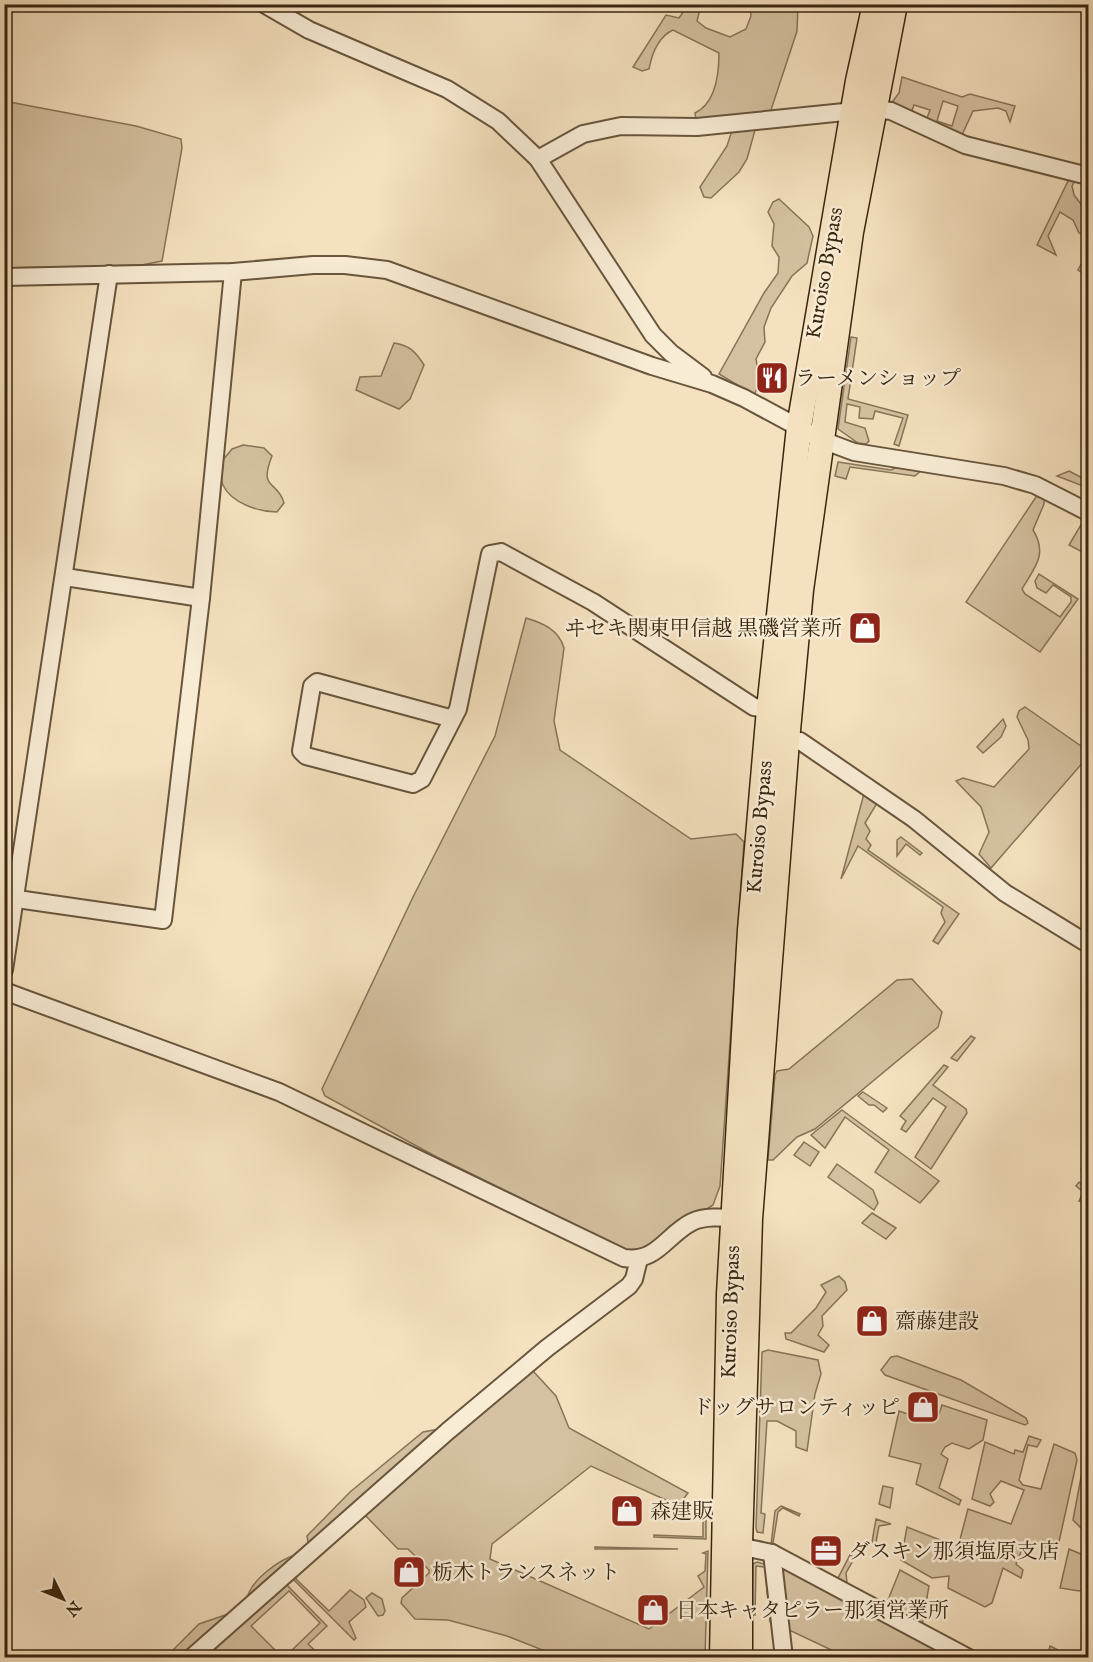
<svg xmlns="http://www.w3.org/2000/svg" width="1093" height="1662" font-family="'IM FELL English','Noto Serif JP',serif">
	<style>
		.green { fill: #d5c1a1; stroke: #877458; stroke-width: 1.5; fill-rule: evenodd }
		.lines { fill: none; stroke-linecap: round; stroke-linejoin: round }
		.minor-casing { stroke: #68553c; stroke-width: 20 }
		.highway-casing { stroke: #392610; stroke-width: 27 }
		.minor { stroke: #f8ecd5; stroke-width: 16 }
		.highway { stroke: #f5e1bf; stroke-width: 24 }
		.labels { text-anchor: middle; stroke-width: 5; stroke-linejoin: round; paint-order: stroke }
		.street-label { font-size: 21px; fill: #392610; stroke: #f8ecd5 }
		.poi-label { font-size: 21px; fill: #392610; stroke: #f8ecd5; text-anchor: start }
	</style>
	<rect width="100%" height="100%" fill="#f5e1bf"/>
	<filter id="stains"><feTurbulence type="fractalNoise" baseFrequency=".00333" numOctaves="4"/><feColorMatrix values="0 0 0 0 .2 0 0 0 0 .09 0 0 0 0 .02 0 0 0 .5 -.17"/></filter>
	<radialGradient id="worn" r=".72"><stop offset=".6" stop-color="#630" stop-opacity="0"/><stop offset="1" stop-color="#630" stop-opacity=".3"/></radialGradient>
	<!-- green -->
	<g class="green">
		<path d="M688 5H701L697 21 706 28 730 37 746 29 751 16 750 5H798L797 31 771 110 755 130 747 159 739 172 711 198 704 197 700 187 727 146 735 121 696 120 695 113C716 103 719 74 719 53L673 30C658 37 652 53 649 69L642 71 633 67 666 15 679 18Z"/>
		<path d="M902 77 962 97 970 94 1015 106 1010 122 1006 111 998 108 973 111 962 135 890 105 899 93ZM943 101 958 106 952 126 937 121ZM914 105 930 110 927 118 911 113Z"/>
		<path d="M4 101 136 126 181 139 182 148 162 261 142 265 5 268Z"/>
		<path d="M1070 177 1076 179 1072 186 1074 195 1084 208 1088 237 1079 233 1073 220 1060 212 1048 236 1056 255 1037 245Z"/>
		<path d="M779 199 809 227 813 236 807 263 792 276 771 308 764 327 765 342 756 359 760 382 754 395 719 374 764 293 778 273 779 257 772 246 774 224 768 212 773 202Z"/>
		<path d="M1088 251V277L1078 270Z"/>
		<path d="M851 337 857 338 848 399 908 415 899 446 894 444 903 418 875 411 873 419 859 418 860 407 847 404 845 422 865 428 869 441 866 444 858 443 838 429Z"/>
		<path d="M394 343C409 345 416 352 424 365L410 399 399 409 356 390 360 377 381 376Z"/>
		<path d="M243 445 264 448 272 456C258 491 278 480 284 503L277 512C259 512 231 503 223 485 220 479 222 468 222 461L232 449Z"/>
		<path d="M838 462 891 470 899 466 922 470 915 476 850 467 846 479 835 476Z"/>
		<path d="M1069 471 1088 481V488L1057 476Z"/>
		<path d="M1038 494 1044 496V504L1033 530C1048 554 1035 567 1022 589L1025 594 1060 617 1071 602V597L1053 585 1046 593 1037 588 1035 581 1039 574 1078 599 1040 652 966 602Z"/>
		<path d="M1085 518 1088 520V555L1069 545Z"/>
		<path d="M526 618C543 623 559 630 564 648L554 721 560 750 691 839 736 834 744 842 720 1186 713 1205 648 1248 630 1252 433 1155 325 1096 322 1089 413 897 495 736Z"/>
		<path d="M1025 707 1088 751V762L1085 760 991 868 979 854 989 832 981 807 956 781 963 778 994 787 1029 749 1028 740 1017 717 1019 711Z"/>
		<path d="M1003 719 1006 726 1001 737 983 753 977 747Z"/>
		<path d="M865 790 879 800 865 823 870 831 866 839 871 845 868 850 959 914 938 944 933 941 945 922 941 913 943 907 858 846 841 879Z"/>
		<path d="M901 837 922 853 920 855 906 844 897 856V840Z"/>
		<path d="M912 979 942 1012 938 1027 815 1129 797 1137 773 1160H768L775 1075 777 1071 789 1069 897 980Z"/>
		<path d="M971 1036 975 1038 957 1061 951 1058Z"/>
		<path d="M944 1065 948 1067 933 1085 966 1109 967 1113 931 1169 915 1157 946 1107 933 1098 906 1132 901 1129 906 1121 900 1116Z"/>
		<path d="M863 1092 887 1108 883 1112 874 1105H869L858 1096Z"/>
		<path d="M842 1110 939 1181 920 1203 875 1172 889 1150 845 1117 825 1148 811 1135Z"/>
		<path d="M804 1142 819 1152 810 1166 794 1155Z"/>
		<path d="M1088 1148V1181L1081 1170Z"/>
		<path d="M837 1164 873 1190 878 1203 874 1210 828 1177Z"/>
		<path d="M1079 1182 1088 1190V1204L1079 1201 1083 1192 1076 1186Z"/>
		<path d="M872 1213 896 1228 886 1239 862 1223Z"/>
		<path d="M839 1276 845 1282 847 1290 822 1316 823 1326 818 1335 829 1345 824 1352 786 1339 785 1333H791L816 1308 826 1292 821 1285Z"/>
		<path d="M768 1350 818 1360 821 1374 815 1394 807 1451 796 1447V1431L777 1421H767L761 1513 765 1514 763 1533 757 1532 756 1528 762 1352Z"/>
		<path d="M897 1356 961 1380 1026 1418 1028 1423 1025 1425 885 1375 881 1370 891 1357Z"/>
		<path d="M533 1371 556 1396 569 1428 688 1493 682 1501 706 1511V1539L654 1537V1535L703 1537V1512L678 1502 668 1501 591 1466 492 1544 490 1559 649 1629 704 1587 698 1576 705 1571 706 1554 703 1553 708 1551 705 1657H560L507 1636 448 1620 415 1619 401 1603 402 1598 429 1573V1570L408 1549H398L363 1513 313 1545 308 1542 307 1536 350 1492 423 1432 439 1429Z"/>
		<path d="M942 1405 987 1420 983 1440 969 1449 952 1443 945 1447 941 1454 948 1459 939 1488 961 1500 959 1505 916 1484 921 1464 889 1456 899 1411 928 1421 931 1415 939 1414Z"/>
		<path d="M1029 1436 1041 1440 1037 1447 1028 1445 1019 1480 1023 1485 1041 1489 1054 1444 1075 1453 1077 1460 1057 1551 1039 1544 1024 1545 1016 1564 1023 1570 1021 1578 1003 1568 992 1603 985 1607 948 1588 949 1576 932 1578 901 1560 907 1527 958 1547 968 1509 1011 1524 1024 1490 1001 1481 990 1494 994 1502 990 1506 972 1499 985 1442 1014 1454 1015 1450 1023 1452Z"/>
		<path d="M1083 1447 1088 1449V1537L1084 1536 1081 1528 1073 1520 1085 1456Z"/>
		<path d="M883 1486 893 1488 890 1508 879 1504Z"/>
		<path d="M781 1506 800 1514 799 1516 783 1508 778 1512 773 1543 786 1553 771 1545 775 1511Z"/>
		<path d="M876 1519 891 1524 879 1526 876 1542 880 1550 872 1542Z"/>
		<path d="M595 1547 678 1549H595Z"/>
		<path d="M1069 1549 1088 1557V1585L1079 1591 1060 1588Z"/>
		<path d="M300 1553 284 1582 327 1626 308 1644 322 1657H296L291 1651 320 1623 289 1591 251 1626 282 1657H207L204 1654 172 1658V1651L199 1624 234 1612 246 1602C249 1580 280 1559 300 1553Z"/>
		<path d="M850 1555 855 1557 846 1573 847 1583 838 1578Z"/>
		<path d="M757 1562 768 1565 773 1623 770 1622 765 1567 756 1566 755 1615H752L753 1564Z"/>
		<path d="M785 1569H794L961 1657H846L789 1630 786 1626 779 1576Z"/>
		<path d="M900 1570 929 1586 922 1626 886 1605Z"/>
		<path d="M297 1575 296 1579 329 1611 350 1590 364 1600 366 1607 349 1622 356 1638 354 1640 290 1576Z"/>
		<path d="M372 1593 382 1599 385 1611 383 1615 378 1616 366 1598Z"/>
		<path d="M1050 1646 1072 1657H1047Z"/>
	</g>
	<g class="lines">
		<defs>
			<g id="minor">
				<path d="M264 4 309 30 447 89 498 121 538 159 653 335 671 353 703 377"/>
				<path d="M538 159 583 134 621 126 697 127 874 109 891 111 965 145 1088 176"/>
				<path d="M4 277 233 272 313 265H345L387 270 652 366 712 384 744 398 822 440 854 452 1004 476 1035 485 1088 512"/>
				<path d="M65 577 201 598"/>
				<path d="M453 719 317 682 312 686 301 751 306 756 413 784 422 779 458 709 490 554 501 552 593 602 754 707 769 709"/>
				<path d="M787 741H800L914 819 1005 893 1088 944"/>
				<path d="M17 899 163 920 201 598 233 272"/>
				<path d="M4 970 109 274"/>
				<path d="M4 991 279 1092 624 1258C657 1263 666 1235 692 1222 707 1215 727 1218 744 1219"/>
				<path d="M729 1544 772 1553 969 1658"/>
				<path d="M772 1553 784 1658"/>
				<path d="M191 1658 448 1431 547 1348 629 1286 634 1279 639 1259"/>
			</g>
			<g id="highway">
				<path d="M722 1658 729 1294 750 930 769 709 799 427 858 81 875 4"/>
				<path d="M740 1658V1545L750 1219 787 741 801 590 851 232 895 4"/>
			</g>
		</defs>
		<!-- minor casing -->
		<use href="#minor" class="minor-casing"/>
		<!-- highway casing -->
		<use href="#highway" class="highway-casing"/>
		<!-- minor -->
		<use href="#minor" class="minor"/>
		<!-- highway -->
		<use href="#highway" class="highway"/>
	</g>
	<!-- icons -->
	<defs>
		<symbol id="restaurant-square" viewBox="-11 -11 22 22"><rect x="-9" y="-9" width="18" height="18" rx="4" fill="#8f2418" stroke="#f8ecd5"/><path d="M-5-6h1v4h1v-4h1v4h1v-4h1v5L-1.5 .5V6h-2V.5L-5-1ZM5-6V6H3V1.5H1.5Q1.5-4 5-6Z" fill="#fff"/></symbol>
		<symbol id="shop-square" viewBox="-11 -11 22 22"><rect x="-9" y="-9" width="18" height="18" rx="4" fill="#8f2418" stroke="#f8ecd5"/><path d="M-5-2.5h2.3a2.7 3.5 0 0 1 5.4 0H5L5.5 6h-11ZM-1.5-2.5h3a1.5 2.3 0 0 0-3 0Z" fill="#fff"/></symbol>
		<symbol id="office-square" viewBox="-11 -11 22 22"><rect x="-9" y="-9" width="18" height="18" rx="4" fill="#8f2418" stroke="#f8ecd5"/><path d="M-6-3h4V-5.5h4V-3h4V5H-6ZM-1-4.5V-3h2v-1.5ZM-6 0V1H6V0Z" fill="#fff"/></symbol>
	</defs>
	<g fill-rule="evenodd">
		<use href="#restaurant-square" x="753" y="359" width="38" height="38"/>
		<use href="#shop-square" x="846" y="609" width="38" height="38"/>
		<use href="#shop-square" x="853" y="1302" width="38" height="38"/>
		<use href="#shop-square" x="904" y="1388" width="38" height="38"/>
		<use href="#shop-square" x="608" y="1492" width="38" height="38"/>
		<use href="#office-square" x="807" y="1532" width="38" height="38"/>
		<use href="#shop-square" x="390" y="1553" width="38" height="38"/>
		<use href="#shop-square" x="634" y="1591" width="38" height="38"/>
	</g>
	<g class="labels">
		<!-- street labels -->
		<g class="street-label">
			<text transform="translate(824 273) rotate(-80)" y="7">Kuroiso Bypass</text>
			<text transform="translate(759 827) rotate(-85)" y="7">Kuroiso Bypass</text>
			<text transform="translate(730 1312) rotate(-88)" y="7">Kuroiso Bypass</text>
		</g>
		<!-- poi labels -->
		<g class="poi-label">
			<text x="795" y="385">ラーメンショップ</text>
			<text x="842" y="635" text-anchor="end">ヰセキ関東甲信越 黒磯営業所</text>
			<text x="895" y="1328">齋藤建設</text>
			<text x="900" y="1414" text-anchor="end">ドッグサロンティッピ</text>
			<text x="650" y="1518">森建販</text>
			<text x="849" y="1558">ダスキン那須塩原支店</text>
			<text x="432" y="1579">栃木トランスネット</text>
			<text x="676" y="1617">日本キャタピラー那須営業所</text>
		</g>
	</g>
	<!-- margin -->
	<rect width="1093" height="1662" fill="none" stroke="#f5e1bf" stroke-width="24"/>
	<rect x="6" y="6" width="1081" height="1650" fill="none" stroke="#392610" stroke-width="3"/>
	<rect x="12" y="12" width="1069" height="1638" fill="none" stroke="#392610" stroke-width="1.5"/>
	<!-- north arrow -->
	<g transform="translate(63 1599) rotate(133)" stroke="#f8ecd5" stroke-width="4.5" paint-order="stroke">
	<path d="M0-4.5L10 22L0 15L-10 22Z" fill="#392610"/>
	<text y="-9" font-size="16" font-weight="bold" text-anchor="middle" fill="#392610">N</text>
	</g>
	<rect width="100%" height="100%" filter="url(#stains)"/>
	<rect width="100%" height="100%" fill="url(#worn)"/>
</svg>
